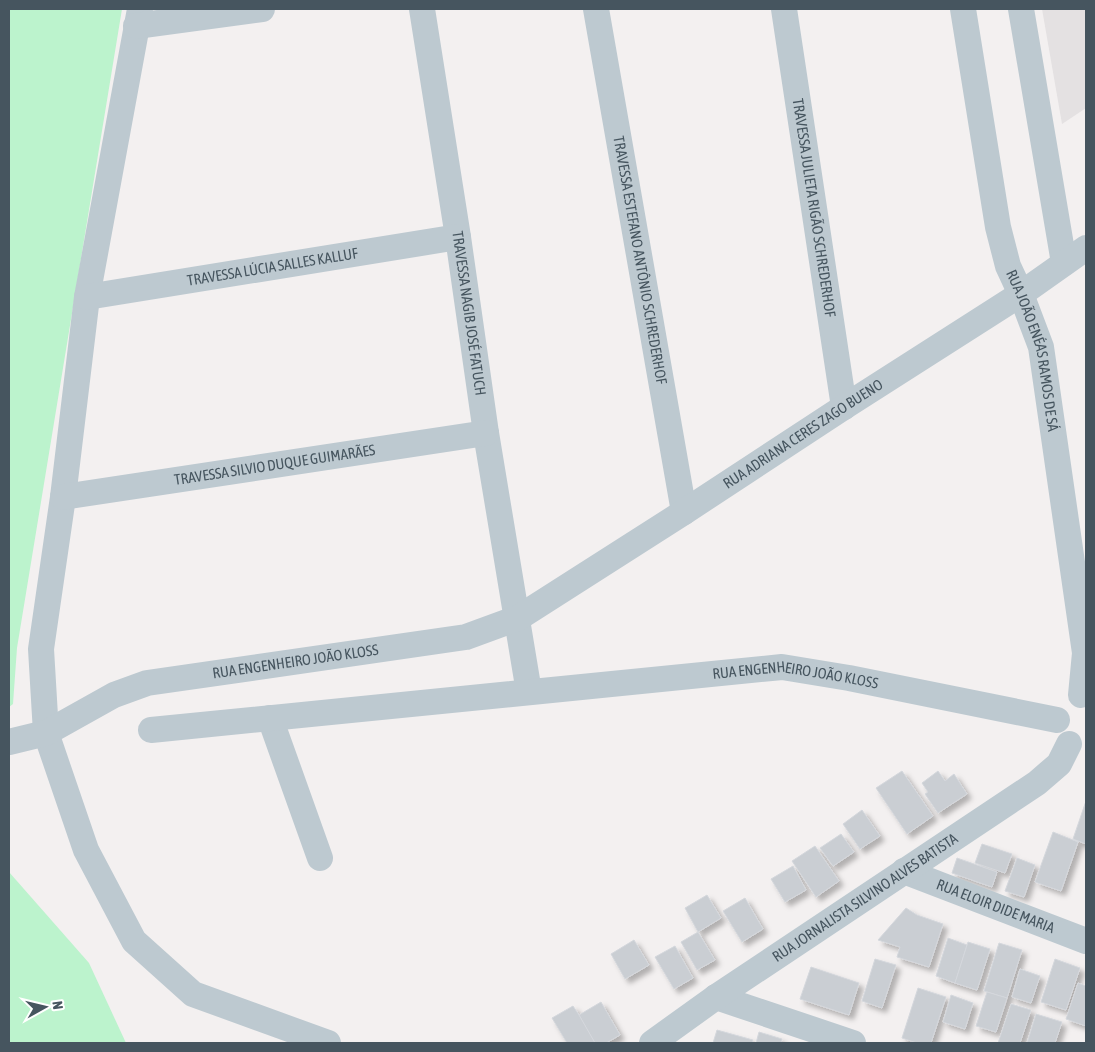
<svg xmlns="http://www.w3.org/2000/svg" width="1095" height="1052" font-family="'Asap Condensed',sans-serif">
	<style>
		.education { fill: #e4e1e2 }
		.green { fill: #bcf3cd }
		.building { fill: #caced3; stroke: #d4d7dc; filter: url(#shadow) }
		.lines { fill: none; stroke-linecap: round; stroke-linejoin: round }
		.minor { stroke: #bdc9d0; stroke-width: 26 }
		.labels { text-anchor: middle; stroke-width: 5; stroke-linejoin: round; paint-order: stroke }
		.street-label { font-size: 15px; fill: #46555f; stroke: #fff }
	</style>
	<defs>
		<filter id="shadow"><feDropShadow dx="4.5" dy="4.5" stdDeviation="2.5" flood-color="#0004"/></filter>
	</defs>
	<rect width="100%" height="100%" fill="#f3f0f0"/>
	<!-- education -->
	<path class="education" d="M1042 9H1086V108L1062 124Z"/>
	<!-- green -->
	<g class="green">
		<path d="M9 9H122L17 648 13 704 9 707Z"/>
		<path d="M9 872 89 963 126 1043H9Z"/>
	</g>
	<!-- building -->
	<g class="building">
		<path d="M902 771 933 816 907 834 876 788Z"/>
		<path d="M938 771 945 781 954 774 967 794 938 813 925 794 928 792 922 783Z"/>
		<path d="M1086 801V844L1073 839Z"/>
		<path d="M862 810 880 836 860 849 843 824Z"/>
		<path d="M1053 832 1078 842 1061 891 1035 882Z"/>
		<path d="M841 834 854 852 833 866 820 848Z"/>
		<path d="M982 844 1012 854 1005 873 975 863Z"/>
		<path d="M815 846 839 881 816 897 792 861Z"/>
		<path d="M957 858 997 872 992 887 952 873Z"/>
		<path d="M1017 858 1035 865 1024 897 1005 891Z"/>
		<path d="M793 866 806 890 785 902 771 879Z"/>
		<path d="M707 895 721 918 698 932 685 908Z"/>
		<path d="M745 898 763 929 742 942 723 911Z"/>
		<path d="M906 908 917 915 943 924 929 967 897 957 900 947 878 940Z"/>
		<path d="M698 932 715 960 697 970 681 942Z"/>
		<path d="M948 938 967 945 955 983 936 976Z"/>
		<path d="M634 940 649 965 625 979 611 954Z"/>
		<path d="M968 942 990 949 977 990 955 983Z"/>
		<path d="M999 943 1022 950 1007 998 984 991Z"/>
		<path d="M675 946 693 978 674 989 655 957Z"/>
		<path d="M875 959 896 965 882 1008 862 1001Z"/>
		<path d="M1055 959 1080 968 1066 1010 1041 1002Z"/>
		<path d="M811 967 859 983 849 1015 800 999Z"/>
		<path d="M1020 969 1040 976 1031 1003 1012 997Z"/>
		<path d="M1078 983 1086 986V1026L1066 1019Z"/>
		<path d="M918 988 946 997 931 1043H917L902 1038Z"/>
		<path d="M987 992 1007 998 996 1032 976 1026Z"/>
		<path d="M951 995 973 1003 965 1029 943 1022Z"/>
		<path d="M601 1002 620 1035 606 1043H595L579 1015Z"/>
		<path d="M1011 1004 1031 1010 1020 1043H998Z"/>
		<path d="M573 1006 579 1015 595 1043H567L552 1018Z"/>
		<path d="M1036 1014 1062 1022 1055 1043H1027Z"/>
		<path d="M717 1030 753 1040 752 1043H713Z"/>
		<path d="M759 1032 782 1039 781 1043H756Z"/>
	</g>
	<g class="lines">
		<!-- minor -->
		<g class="minor">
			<path d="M140 9 87 297 63 497 41 649 46 733 86 850 134 941 193 994 328 1043"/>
			<path id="s1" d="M422 9 458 237 486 433 529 692"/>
			<path id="s2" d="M596 9 684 512"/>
			<path id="s3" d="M784 9 844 407"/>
			<path id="s4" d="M963 9 998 227 1008 266 1021 294 1041 347 1085 653 1081 695"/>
			<path d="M1021 9 1064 263"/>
			<path d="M136 26 262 9"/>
			<path id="s5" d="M87 297 458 237"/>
			<path id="s6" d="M63 497 486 433"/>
			<path d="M270 718 320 858"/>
			<path id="s7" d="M151 730 782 667 849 678 1057 720"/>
			<path id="s8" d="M9 742 46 733 114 695 147 683 466 637 518 618 684 512 844 407 1021 294 1086 248"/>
			<path id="s9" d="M904 871 1086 941"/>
			<path d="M716 997 853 1043"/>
			<path id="s10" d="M652 1043 716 997 1037 783 1059 764 1069 744"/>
		</g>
	</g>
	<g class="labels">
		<!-- street labels -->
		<g class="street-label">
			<text dy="5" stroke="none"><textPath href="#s3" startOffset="201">TRAVESSA JULIETA RIGÃO SCHREDERHOF</textPath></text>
			<text dy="5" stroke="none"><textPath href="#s2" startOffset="255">TRAVESSA ESTEFANO ANTÔNIO SCHREDERHOF</textPath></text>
			<text dy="5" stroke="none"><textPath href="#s5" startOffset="188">TRAVESSA LÚCIA SALLES KALLUF</textPath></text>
			<text dy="5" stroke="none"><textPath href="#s1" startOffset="308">TRAVESSA NAGIB JOSÉ FATUCH</textPath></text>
			<text dy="5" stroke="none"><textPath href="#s4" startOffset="350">RUA JOÃO ENÉAS RAMOS DE SÁ</textPath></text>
			<text dy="5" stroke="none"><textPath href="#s8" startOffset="868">RUA ADRIANA CERES ZAGO BUENO</textPath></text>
			<text dy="5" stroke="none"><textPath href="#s6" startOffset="214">TRAVESSA SILVIO DUQUE GUIMARÃES</textPath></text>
			<text dy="5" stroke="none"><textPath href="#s8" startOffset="301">RUA ENGENHEIRO JOÃO KLOSS</textPath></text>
			<text dy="5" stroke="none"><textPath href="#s7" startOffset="648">RUA ENGENHEIRO JOÃO KLOSS</textPath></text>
			<text dy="5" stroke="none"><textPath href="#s10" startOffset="258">RUA JORNALISTA SILVINO ALVES BATISTA</textPath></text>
			<text dy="5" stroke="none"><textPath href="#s9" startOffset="98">RUA ELOIR DIDE MARIA</textPath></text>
		</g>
	</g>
	<!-- border -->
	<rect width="1095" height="1052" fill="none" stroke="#46555f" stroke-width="20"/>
	<!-- north arrow -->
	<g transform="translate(45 1007) rotate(82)" stroke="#ffffff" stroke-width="4" paint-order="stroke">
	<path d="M0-4L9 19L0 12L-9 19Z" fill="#46555f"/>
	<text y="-8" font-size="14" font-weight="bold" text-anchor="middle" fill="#46555f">N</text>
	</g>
</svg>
